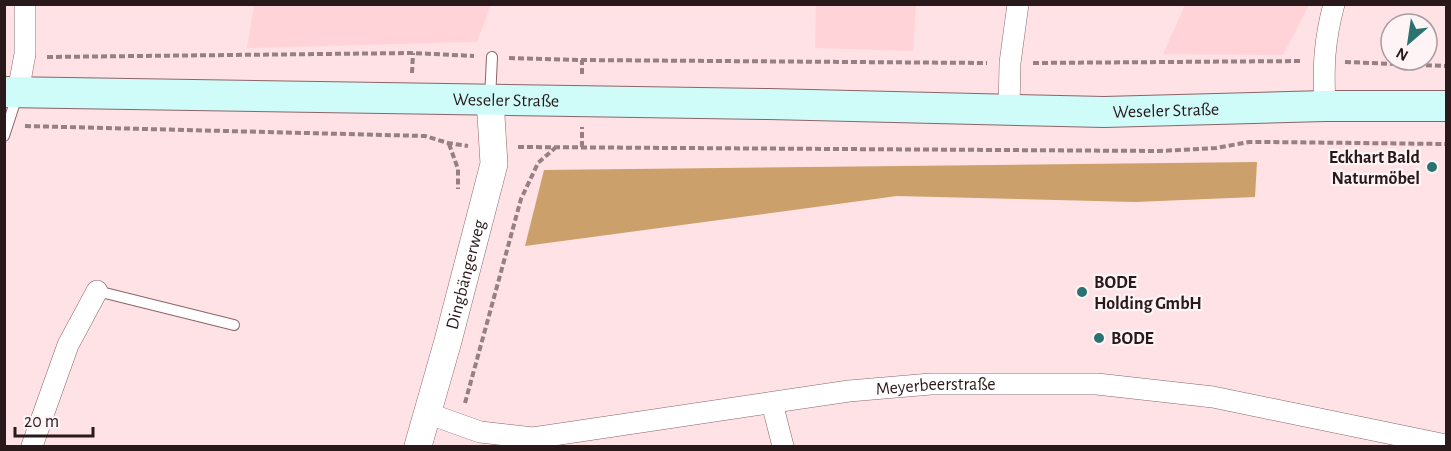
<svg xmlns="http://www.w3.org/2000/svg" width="1451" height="451" font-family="'Alegreya Sans',sans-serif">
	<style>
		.built { fill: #ffd3d8 }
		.forest { fill: #cca06b }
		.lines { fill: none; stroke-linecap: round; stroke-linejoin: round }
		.service-casing { stroke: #8b6469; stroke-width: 12 }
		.minor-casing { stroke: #8b6469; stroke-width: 22 }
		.tertiary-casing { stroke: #8b6469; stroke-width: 28 }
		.secondary-casing { stroke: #8b6469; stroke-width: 32 }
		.path { stroke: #968083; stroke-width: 4; stroke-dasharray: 6 3; stroke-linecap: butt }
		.service { stroke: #fff; stroke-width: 10 }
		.minor { stroke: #fff; stroke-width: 21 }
		.tertiary { stroke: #fff; stroke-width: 27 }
		.secondary { stroke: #cffbf9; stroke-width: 30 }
		.poi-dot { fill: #2a7370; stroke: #fef4f5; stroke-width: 2 }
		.labels { text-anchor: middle; stroke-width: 4.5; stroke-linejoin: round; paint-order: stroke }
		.street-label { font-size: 18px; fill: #29191b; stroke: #fef4f5 }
		.poi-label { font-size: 18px; font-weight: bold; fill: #29191b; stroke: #fef4f5; text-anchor: start }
	</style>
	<rect width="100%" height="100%" fill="#fee2e5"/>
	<!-- built -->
	<g class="built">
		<path d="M254 5V4L491 5 477 42 247 48Z"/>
		<path d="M816 5H916L913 51 815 48Z"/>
		<path d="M1185 5V4L1309 5 1283 55 1163 54Z"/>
	</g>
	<!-- forest -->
	<path class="forest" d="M1257 162 1255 197 1135 202 897 196 525 246 544 170Z"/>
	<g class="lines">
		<defs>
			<g id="service">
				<path d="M490 99 492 57"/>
				<path d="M4 136 17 96"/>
				<path d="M97 291 234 325"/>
			</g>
			<g id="minor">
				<path d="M18 92 25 54V4"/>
				<path d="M1325 106C1323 67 1324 42 1334 4"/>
				<path d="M1009 110 1010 63 1018 4"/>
				<path d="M772 403 783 446"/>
				<path id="s1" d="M427 413 480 432 533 438 849 391 931 384H1097L1213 397 1446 445"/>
				<path d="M32 446 68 345 97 291"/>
			</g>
			<g id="tertiary">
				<path id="s2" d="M418 446 448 341 494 164 490 99"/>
			</g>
			<g id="secondary">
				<path id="s3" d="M4 92 769 104 1104 112 1325 106H1446"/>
			</g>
		</defs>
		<!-- service casing -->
		<use href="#service" class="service-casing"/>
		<!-- minor casing -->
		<use href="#minor" class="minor-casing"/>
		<!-- tertiary casing -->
		<use href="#tertiary" class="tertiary-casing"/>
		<!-- secondary casing -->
		<use href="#secondary" class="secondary-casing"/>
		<!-- path -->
		<g class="path">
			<path d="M47 57 413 53 474 56"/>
			<path d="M509 58 582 60 987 63"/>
			<path d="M1345 62 1446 66"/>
			<path d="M1033 63 1302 61"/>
			<path d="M412 73 413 53"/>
			<path d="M582 74V60"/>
			<path d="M25 126 425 136 448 143 468 146"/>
			<path d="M449 144 458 169V189"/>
			<path d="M518 147 1160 151 1216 148 1249 142H1268L1446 144"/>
			<path d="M582 147V127"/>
			<path d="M465 403 521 199 538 163 555 148"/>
		</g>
		<!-- service -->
		<use href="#service" class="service"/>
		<!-- minor -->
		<use href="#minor" class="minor"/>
		<!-- tertiary -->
		<use href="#tertiary" class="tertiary"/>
		<!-- secondary -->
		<use href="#secondary" class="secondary"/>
	</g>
	<!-- markers -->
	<g class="poi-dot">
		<circle cx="1432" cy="167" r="6"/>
		<circle cx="1082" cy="292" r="6"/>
		<circle cx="1099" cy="338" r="6"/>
	</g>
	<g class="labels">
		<!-- street labels -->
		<g class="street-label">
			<text dy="6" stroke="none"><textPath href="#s3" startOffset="502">Weseler Straße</textPath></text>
			<text dy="6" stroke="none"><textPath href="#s3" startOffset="1162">Weseler Straße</textPath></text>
			<text dy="6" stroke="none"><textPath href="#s2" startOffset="178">Dingbängerweg</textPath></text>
			<text dy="6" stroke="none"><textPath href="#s1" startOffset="516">Meyerbeerstraße</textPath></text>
		</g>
		<!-- poi labels -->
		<g class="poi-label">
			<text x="1420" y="163" text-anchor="end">Eckhart Bald<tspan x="1420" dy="21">Naturmöbel</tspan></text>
			<text x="1094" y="288">BODE<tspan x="1094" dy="21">Holding GmbH</tspan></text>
			<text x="1111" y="344">BODE</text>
		</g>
	</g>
	<!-- border -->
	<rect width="1451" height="451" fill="none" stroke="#29191b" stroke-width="12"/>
	<!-- north arrow -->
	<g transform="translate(1409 42) rotate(209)"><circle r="28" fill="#fef4f5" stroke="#a99c9e" stroke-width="1.5"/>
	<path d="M0-4.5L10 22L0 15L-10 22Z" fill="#2a7370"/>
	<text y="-9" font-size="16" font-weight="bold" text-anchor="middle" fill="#29191b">N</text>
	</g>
	<!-- scale -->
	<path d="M15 427v9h78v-9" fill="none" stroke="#29191b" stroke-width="3"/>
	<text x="24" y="427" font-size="18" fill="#29191b" stroke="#fef4f5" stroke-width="4.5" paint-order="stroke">20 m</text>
</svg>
